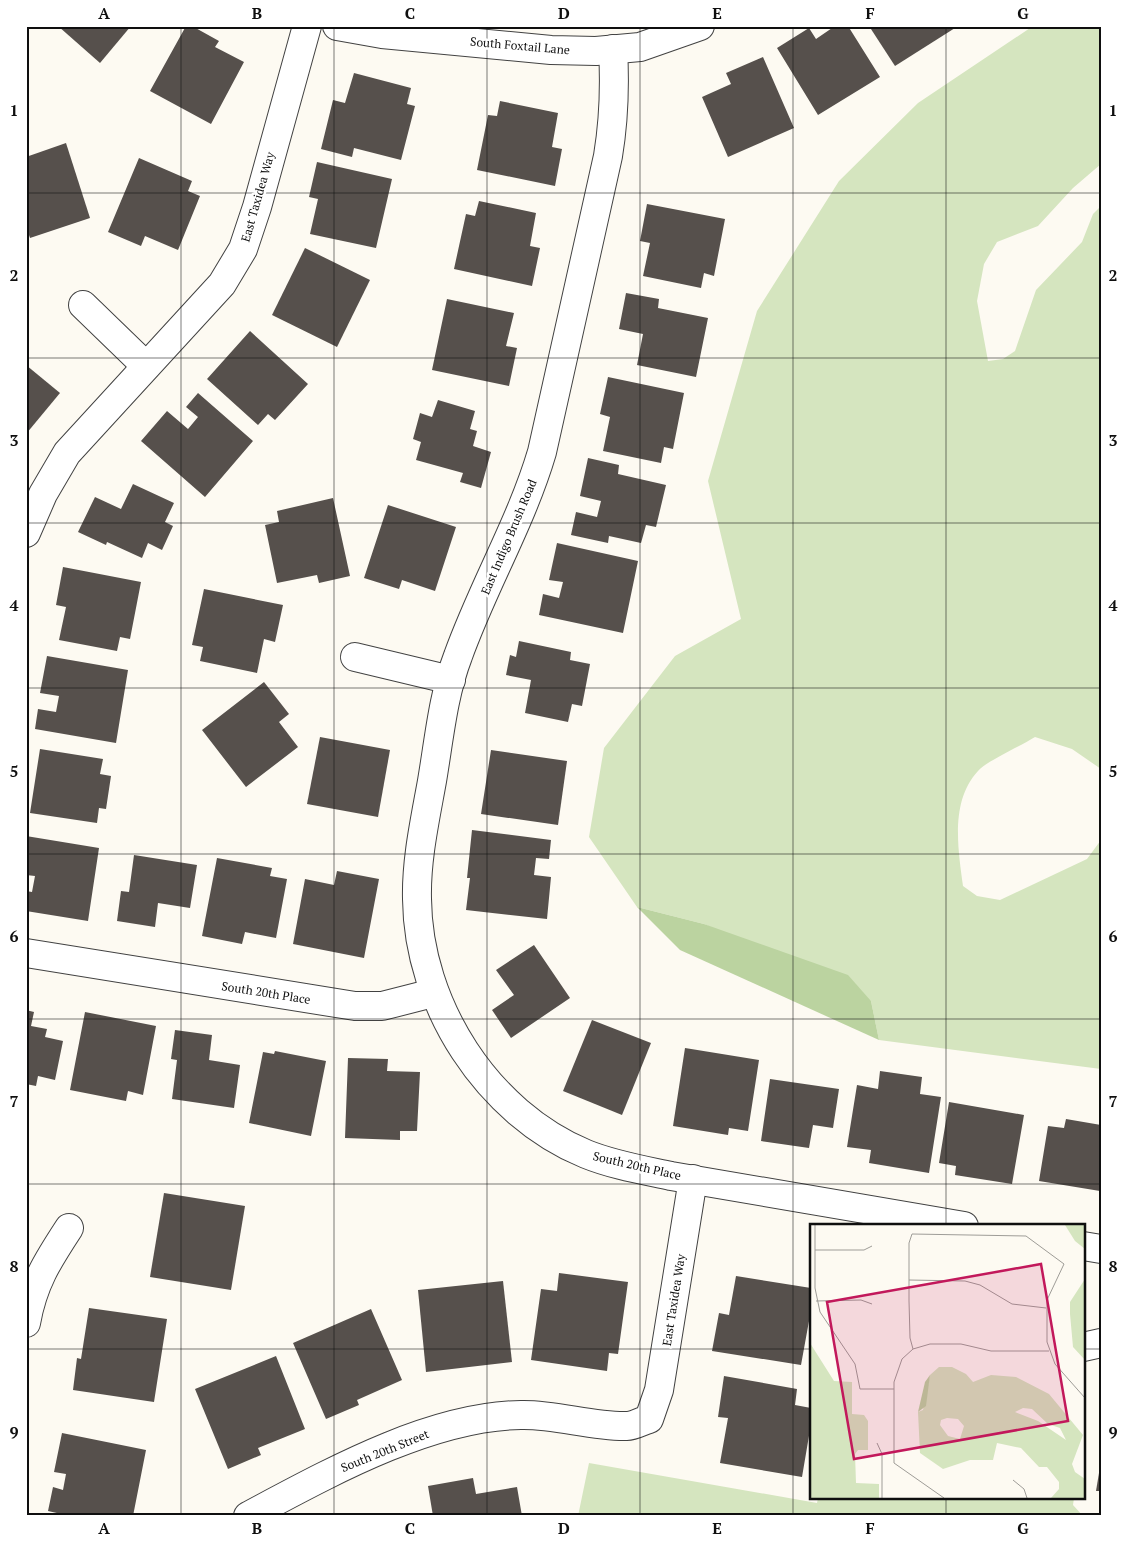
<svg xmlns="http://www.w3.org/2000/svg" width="1127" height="1542" font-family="'PT Serif',serif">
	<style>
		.green { fill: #d5e5bf }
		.forest { fill: #bbd3a0 }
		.building { fill: #56504c }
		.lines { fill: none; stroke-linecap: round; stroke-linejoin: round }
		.minor-casing { stroke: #424242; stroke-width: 30 }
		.minor { stroke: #fff; stroke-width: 28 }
		.grid { fill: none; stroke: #0f0f0f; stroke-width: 1; stroke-opacity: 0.55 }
		.labels { text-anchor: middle; stroke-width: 5; stroke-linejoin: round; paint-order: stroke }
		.street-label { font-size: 12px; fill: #0f0f0f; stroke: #fff }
		.inset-road { fill: none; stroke: #9e9c97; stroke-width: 1 }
		.view { fill: #c2185b; fill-opacity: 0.15; stroke: #c2185b; stroke-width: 2.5 }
		.inset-edge { fill: none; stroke: #0f0f0f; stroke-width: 2.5 }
		.neatline { fill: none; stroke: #0f0f0f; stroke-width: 2 }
		.grid-label { font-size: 16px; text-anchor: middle; font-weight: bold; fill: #0f0f0f }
	</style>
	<rect width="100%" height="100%" fill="#fdfaf2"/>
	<!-- green -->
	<g class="green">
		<path d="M1033 26H1101V164L1073 188 1038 226 997 242 984 264 977 301 988 361 1003 359 1015 351 1036 290 1082 242 1093 214 1101 206V769L1072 749 1035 737C1021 746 988 760 978 771 950 801 958 849 963 886L977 896 1000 900 1087 859 1101 840V1069L879 1040 871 1001 704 924 637 907 589 837 604 748 675 656 741 619 708 481 757 311 839 181 918 103Z"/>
		<path d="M589 1463 817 1503 818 1498H1074L1073 1505 1083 1516H578Z"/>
	</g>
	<!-- forest -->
	<path class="forest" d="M637 907 704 924 848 975 871 1001 879 1040 680 950Z"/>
	<!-- building -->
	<g class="building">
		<path d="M58 26H131L100 63Z"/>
		<path d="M186 26H192L219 41 215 47 244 62 211 124 150 91Z"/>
		<path d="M835 26H848L880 77 818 115 777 48 809 28 816 39Z"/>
		<path d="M869 26H954L955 28 895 66Z"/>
		<path d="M763 57 794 128 728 157 702 97 731 84 726 73Z"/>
		<path d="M354 73 411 88 407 104 415 106 401 160 354 148 352 157 321 149 333 100 345 103Z"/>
		<path d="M500 101 558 113 552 147 562 149 555 186 477 170 488 115 497 116Z"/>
		<path d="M66 143 90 218 30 238 26 226V157Z"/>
		<path d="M139 158 192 181 188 191 200 196 178 250 145 236 141 246 108 232Z"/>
		<path d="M317 162 392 179 376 248 310 234 318 199 309 197Z"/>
		<path d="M479 201 536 213 530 246 540 248 532 286 454 269 466 214 475 216Z"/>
		<path d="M647 204 725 219 714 276 704 273 701 288 643 276 650 243 640 241Z"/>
		<path d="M305 248 370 280 337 347 272 315Z"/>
		<path d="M626 293 659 299 658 308 708 318 696 377 637 365 643 334 619 329Z"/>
		<path d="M447 299 514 313 506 346 517 348 509 386 432 370Z"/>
		<path d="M250 331 308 384 275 420 268 414 258 425 207 379Z"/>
		<path d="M26 365 60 393 26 434Z"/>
		<path d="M608 377 684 393 673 449 664 447 661 463 603 451 610 417 600 414Z"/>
		<path d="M198 393 253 441 205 497 141 441 167 411 188 429 198 417 186 407Z"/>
		<path d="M438 400 475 411 470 429 477 431 473 446 491 452 481 488 460 482 463 473 416 460 421 442 413 439 420 413 432 417Z"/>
		<path d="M588 458 619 465 618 474 666 485 656 527 646 525 641 543 609 536 608 543 571 535 576 512 597 517 601 501 580 496Z"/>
		<path d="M133 484 174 503 165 522 173 526 162 550 148 543 142 558 107 542 106 545 78 532 95 497 121 509Z"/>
		<path d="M333 498 350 576 319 583 317 575 277 583 265 525 279 522 277 511Z"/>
		<path d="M388 505 456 527 435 591 402 580 399 589 364 578Z"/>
		<path d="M557 543 638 561 623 633 539 615 543 594 559 598 563 582 549 580Z"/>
		<path d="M63 567 141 582 130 639 120 637 117 651 59 640 66 607 56 605Z"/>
		<path d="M204 589 283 605 275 642 264 639 257 673 200 661 203 647 192 645Z"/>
		<path d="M519 641 571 652 570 660 590 664 582 706 572 704 568 722 525 713 531 680 506 675 510 655 516 657Z"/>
		<path d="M47 656 128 670 116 743 35 729 38 709 56 712 59 696 40 693Z"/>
		<path d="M264 682 289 714 279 722 298 747 246 787 202 730Z"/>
		<path d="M320 737 390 750 378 817 307 804Z"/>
		<path d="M40 749 103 759 100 774 111 776 106 809 99 808 97 823 30 813Z"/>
		<path d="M491 750 567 761 558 825 481 814Z"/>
		<path d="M472 830 551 840 549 859 536 858 534 875 551 877 547 919 466 910 470 878H467Z"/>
		<path d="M26 836 99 848 88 921 26 911V891L32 892 35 876 26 875Z"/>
		<path d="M134 855 197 865 190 908 158 903 155 927 117 921 121 891 129 892Z"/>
		<path d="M217 858 272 868 270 876 287 879 276 938 245 932 242 944 202 936Z"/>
		<path d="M337 871 379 879 364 958 293 944 305 879 334 885Z"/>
		<path d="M534 945 570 998 511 1038 492 1010 514 995 496 970Z"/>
		<path d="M26 1010 34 1012 31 1026 47 1029 45 1037 63 1041 55 1080 38 1076 36 1086 26 1084Z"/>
		<path d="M85 1012 156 1026 143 1095 128 1091 126 1101 70 1090Z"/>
		<path d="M592 1020 651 1043 622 1115 563 1091Z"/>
		<path d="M175 1030 212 1035 209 1060 240 1065 234 1108 172 1099 177 1060 171 1059Z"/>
		<path d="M685 1048 759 1060 748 1131 729 1128 728 1135 673 1126Z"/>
		<path d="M275 1051 326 1061 311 1136 249 1123 263 1052 274 1054Z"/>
		<path d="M348 1058 388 1059 387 1071 420 1072 417 1131H400V1140L345 1138Z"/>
		<path d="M880 1071 922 1077 920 1094 941 1097 929 1173 869 1163 871 1150 847 1147 857 1085 878 1089Z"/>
		<path d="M770 1079 839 1089 833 1128 813 1125 809 1148 761 1141Z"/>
		<path d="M949 1102 1024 1115 1012 1184 955 1175 956 1166 939 1163Z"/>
		<path d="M1066 1119 1101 1125 1100 1191 1039 1181 1048 1126 1064 1128Z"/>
		<path d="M164 1193 245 1206 231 1290 150 1277Z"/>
		<path d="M559 1273 628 1282 618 1354 609 1353 607 1371 531 1360 541 1289 557 1291Z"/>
		<path d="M736 1276 811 1288V1310L801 1365 712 1351 719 1313 729 1315Z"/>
		<path d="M503 1281 512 1362 426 1372 418 1290Z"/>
		<path d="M89 1308 167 1319 154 1402 73 1390 77 1358 81 1359Z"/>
		<path d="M371 1309 402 1380 357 1400 359 1405 326 1419 293 1343Z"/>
		<path d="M276 1356 305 1429 258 1448 261 1455 228 1469 195 1389Z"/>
		<path d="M724 1376 797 1389 795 1405 811 1408V1424L802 1477 720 1463 728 1418 718 1417Z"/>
		<path d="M62 1433 146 1450 133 1516H70L48 1511 53 1487 63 1490 66 1474 54 1472Z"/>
		<path d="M1100 1467H1101V1491H1096Z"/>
		<path d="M473 1478 476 1494 517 1487 522 1516H433L428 1486Z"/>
	</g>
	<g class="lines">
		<defs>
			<g id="minor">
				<path d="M337 26 382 34 551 50 596 51 640 47 700 26"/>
				<path d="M613 49C615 85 614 120 608 156L542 452C521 523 483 586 458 656 443 695 439 740 432 781 425 820 416 860 417 899 418 1005 487 1113 586 1154 613 1165 643 1170 671 1176L964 1226"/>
				<path d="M83 305 146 366"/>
				<path d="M26 533 43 494 67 453 222 284 243 249 257 207 307 26"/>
				<path d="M355 657 451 680"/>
				<path d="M26 953 355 1006H382L433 993"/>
				<path d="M1083 1246 1101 1249"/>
				<path d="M26 1323C33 1283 48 1260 69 1228"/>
				<path d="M1083 1347 1101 1343"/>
				<path d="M248 1516C327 1474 430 1416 521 1415 556 1414 592 1427 627 1426 634 1426 642 1421 649 1419L659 1390 693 1179"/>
			</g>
		</defs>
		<!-- minor casing -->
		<use href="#minor" class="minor-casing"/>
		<!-- minor -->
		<use href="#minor" class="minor"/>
	</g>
	<!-- grid -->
	<path class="grid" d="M181 26V1516M334 26V1516M487 26V1516M640 26V1516M793 26V1516M946 26V1226M26 193H1101M26 358H1101M26 523H1101M26 688H1101M26 854H1101M26 1019H1101M26 1184H1101M26 1349H811M1083 1349H1101M946 1498V1516"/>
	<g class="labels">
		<!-- street labels -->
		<g class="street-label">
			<text transform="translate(520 46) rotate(5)" y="4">South Foxtail Lane</text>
			<text transform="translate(258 197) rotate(-74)" y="4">East Taxidea Way</text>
			<text transform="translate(509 537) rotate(-67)" y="4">East Indigo Brush Road</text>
			<text transform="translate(266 993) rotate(9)" y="4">South 20th Place</text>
			<text transform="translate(637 1166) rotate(13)" y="4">South 20th Place</text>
			<text transform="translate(674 1300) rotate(-81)" y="4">East Taxidea Way</text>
			<text transform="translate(385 1451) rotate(-22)" y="4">South 20th Street</text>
		</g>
	</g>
	<!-- overview -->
	<g transform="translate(810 1224)">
		<rect width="275" height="275" fill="#fdfaf2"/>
		<path d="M255 1H275V25L265 17ZM275 55V136L263 123 260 90V78ZM0 119 24 157 42 158V190L54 191 58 197V226H48L45 230 46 259 69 260V274H0ZM129 143H142L156 150 163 158 181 151 206 153 239 170 273 211 262 240 265 248 275 255V274H241L249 265V258L237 243H229L211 224 187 219 183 236H160L133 245 110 229 108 188 113 186 120 151ZM213 184 222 185 238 200 250 204 256 216 228 197 205 188ZM137 194 148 195 154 202 150 215 138 212 130 201 131 196Z" fill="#d5e5bf" fill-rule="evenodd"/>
		<path d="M120 151 116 182 108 188 115 158Z" fill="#bbd3a0"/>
		<path class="inset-road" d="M5 1V64L10 88 45 140 50 165H84M5 26H54L62 22M99 56 155 57 170 61 202 80 236 84M6 77 51 76 62 80M103 125 100 114 99 77V19L102 10 216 12 254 40 237 76V118L245 140 275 174M67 219 72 230V274M203 256 214 265 217 274M134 274 84 239V158L92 135 103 125 120 120H151L181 127H239"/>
		<path class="view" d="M231 40 258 197 44 235 17 78Z"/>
		<rect width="275" height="275" class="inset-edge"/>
	</g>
	<!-- border -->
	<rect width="1127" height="1542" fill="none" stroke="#ffffff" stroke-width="55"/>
	<rect x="28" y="28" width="1072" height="1486" class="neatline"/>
	<g class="grid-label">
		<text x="104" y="19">A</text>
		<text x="257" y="19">B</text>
		<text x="410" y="19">C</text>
		<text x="564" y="19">D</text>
		<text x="717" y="19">E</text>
		<text x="870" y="19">F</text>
		<text x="1023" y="19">G</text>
		<text x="14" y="116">1</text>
		<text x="1113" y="116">1</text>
		<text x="14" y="281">2</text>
		<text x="1113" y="281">2</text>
		<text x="14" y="446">3</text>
		<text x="1113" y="446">3</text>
		<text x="14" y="611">4</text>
		<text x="1113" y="611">4</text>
		<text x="14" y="777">5</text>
		<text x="1113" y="777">5</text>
		<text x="14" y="942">6</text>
		<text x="1113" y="942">6</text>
		<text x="14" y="1107">7</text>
		<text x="1113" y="1107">7</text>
		<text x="14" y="1272">8</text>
		<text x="1113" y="1272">8</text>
		<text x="14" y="1438">9</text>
		<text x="1113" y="1438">9</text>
		<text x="104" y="1534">A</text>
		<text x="257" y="1534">B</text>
		<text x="410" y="1534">C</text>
		<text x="564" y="1534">D</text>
		<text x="717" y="1534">E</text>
		<text x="870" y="1534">F</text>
		<text x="1023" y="1534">G</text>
	</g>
</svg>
